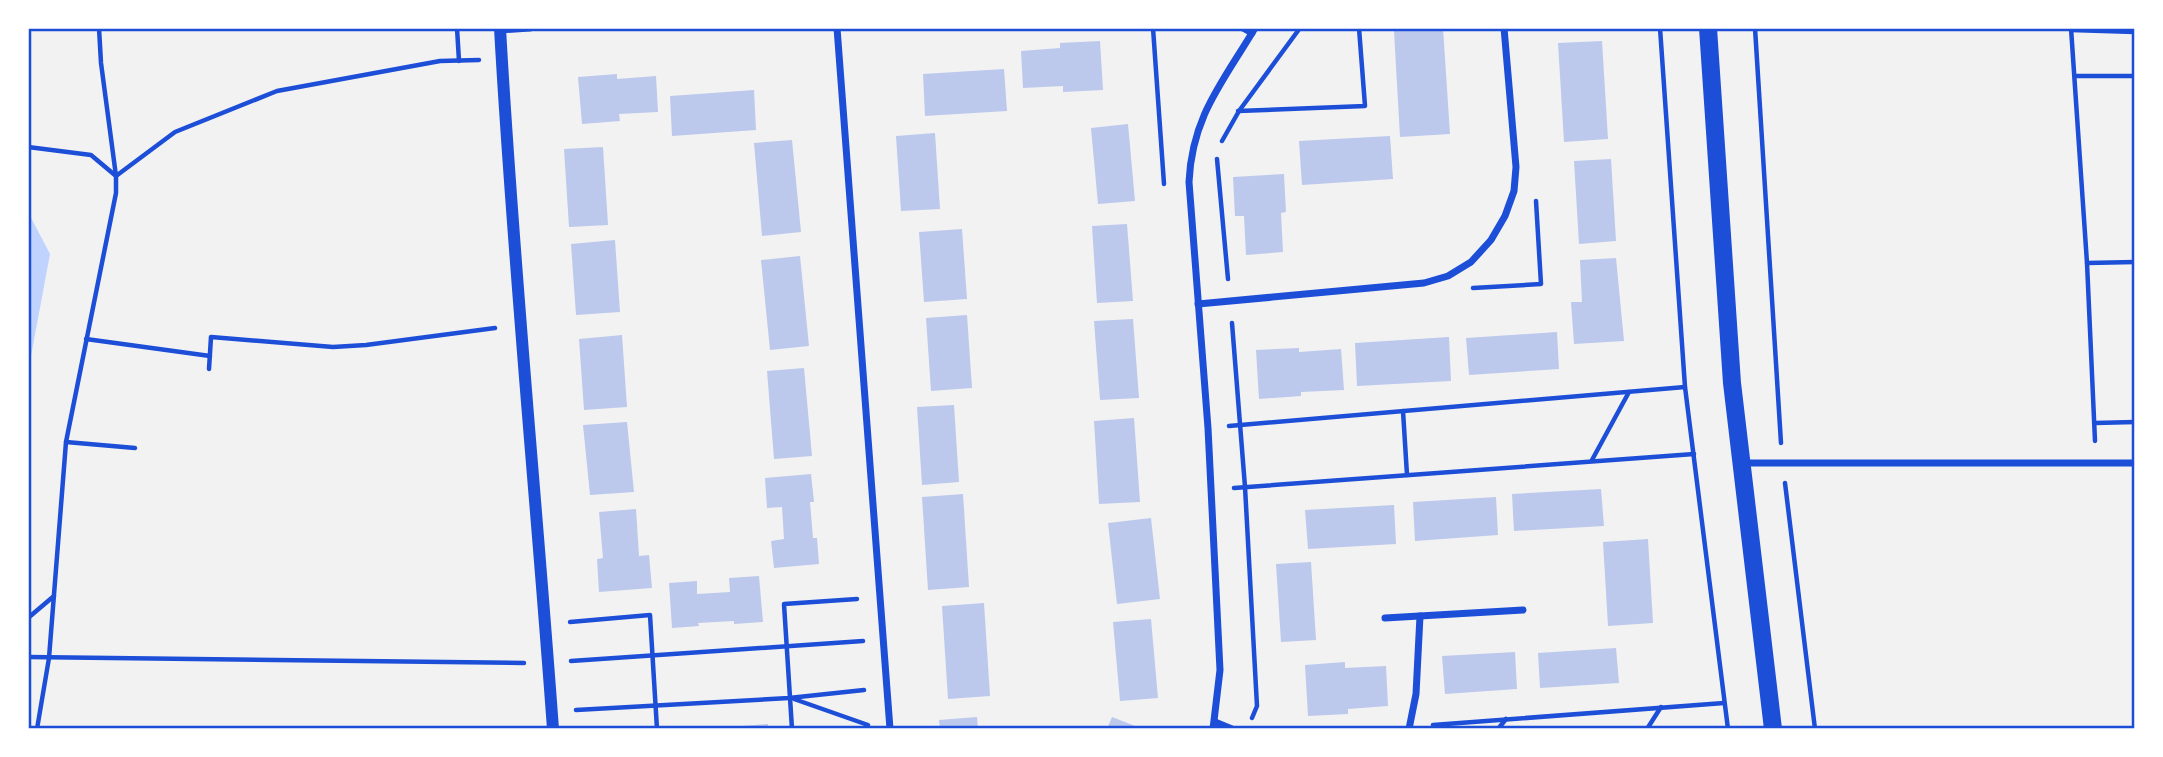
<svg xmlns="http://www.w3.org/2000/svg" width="2163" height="757" font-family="'Fira Sans Condensed',sans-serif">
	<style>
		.water { fill: #bfd3fe }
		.building { fill: #bdc9ec }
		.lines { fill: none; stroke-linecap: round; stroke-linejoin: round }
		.path { stroke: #1d4ed8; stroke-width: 4.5 }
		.minor { stroke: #1d4ed8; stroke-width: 7 }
		.tertiary { stroke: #1d4ed8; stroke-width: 12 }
		.primary { stroke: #1d4ed8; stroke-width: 18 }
		.neatline { fill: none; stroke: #1d4ed8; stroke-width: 2.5 }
	</style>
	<rect width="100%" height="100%" fill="#f2f2f2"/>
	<!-- water -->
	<path class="water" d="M28 212 50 254 28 372Z"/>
	<!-- building -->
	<g class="building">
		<path d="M1443 28 1450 134 1400 137 1394 31Z"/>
		<path d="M1100 41 1103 90 1063 92V86L1023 88 1021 51 1060 48V43Z"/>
		<path d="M1602 41 1608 139 1564 142 1558 43Z"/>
		<path d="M1004 69 1007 111 925 116 923 74Z"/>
		<path d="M617 74V79L656 76 658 112 619 114 620 121 582 124 578 77Z"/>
		<path d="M754 90 756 130 672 136 670 96Z"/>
		<path d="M1128 124 1135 201 1098 204 1091 128Z"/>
		<path d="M2133 126H2135V149H2132Z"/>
		<path d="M935 133 940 209 901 211 896 136Z"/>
		<path d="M1390 136 1393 179 1302 185 1299 141Z"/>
		<path d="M792 140 801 232 762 236 754 143Z"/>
		<path d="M603 147 608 225 569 227 564 149Z"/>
		<path d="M1611 159 1616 241 1579 244 1574 161Z"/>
		<path d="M1284 174 1286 212 1281 213 1283 252 1246 255 1244 216H1235L1233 177Z"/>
		<path d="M1127 224 1133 301 1097 303 1092 226Z"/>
		<path d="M962 229 967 299 924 302 919 232Z"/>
		<path d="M615 240 620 312 576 315 571 244Z"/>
		<path d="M800 256 809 346 770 350 761 260Z"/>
		<path d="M1616 258 1624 341 1574 344 1571 302H1582L1580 260Z"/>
		<path d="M967 315 972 388 931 391 926 318Z"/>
		<path d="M1133 319 1139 398 1100 400 1094 321Z"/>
		<path d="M1557 332 1559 369 1469 375 1466 338Z"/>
		<path d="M622 335 627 407 584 410 579 339Z"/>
		<path d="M1449 337 1451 381 1357 386 1355 343Z"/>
		<path d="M1299 348V352L1341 349 1344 390 1301 392V396L1259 399 1256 350Z"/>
		<path d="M804 368 812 456 774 459 767 371Z"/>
		<path d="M954 405 959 482 922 485 917 407Z"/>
		<path d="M1134 418 1140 502 1099 504 1094 421Z"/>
		<path d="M627 422 634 492 590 495 583 425Z"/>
		<path d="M811 474 814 502H810L813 538H817L819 564 774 568 771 541 784 539 782 507 767 508 765 478Z"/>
		<path d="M1601 489 1604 526 1514 531 1512 494Z"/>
		<path d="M963 494 969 587 928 590 922 497Z"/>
		<path d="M1496 497 1498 535 1415 541 1413 502Z"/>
		<path d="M1394 505 1396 544 1308 549 1305 510Z"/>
		<path d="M636 509 639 556 649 555 652 588 599 592 597 559 603 558 599 512Z"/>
		<path d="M1151 518 1160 599 1117 604 1108 523Z"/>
		<path d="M1648 539 1653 623 1608 626 1603 542Z"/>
		<path d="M1311 562 1316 640 1281 642 1276 564Z"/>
		<path d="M759 576 763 622 734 624V621L698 623 699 626 672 628 669 583 697 581V594L730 592 729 578Z"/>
		<path d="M984 603 990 696 948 699 942 606Z"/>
		<path d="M1151 619 1158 698 1120 701 1113 622Z"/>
		<path d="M1616 648 1619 683 1540 688 1538 653Z"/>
		<path d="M1515 652 1517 689 1445 694 1442 656Z"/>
		<path d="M1345 662V668L1386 666 1388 706 1348 709V714L1308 716 1305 665Z"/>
		<path d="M977 717 978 729H940L939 720Z"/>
		<path d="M1112 717 1143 729H1107Z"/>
		<path d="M768 724V729H729V727Z"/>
	</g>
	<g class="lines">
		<!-- path -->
		<g class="path">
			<path d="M99 28 101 63 116 176 175 132 277 91 440 61 479 60"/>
			<path d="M457 28 459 61"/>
			<path d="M1153 28 1164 184"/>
			<path d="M1660 28 1685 387 1728 729"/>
			<path d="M1755 28 1781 443"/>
			<path d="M2071 28 2087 263 2095 441"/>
			<path d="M2071 30 2135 32"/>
			<path d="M2075 76H2135"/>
			<path d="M1238 111 1365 106 1359 28"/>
			<path d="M1222 141 1239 111 1300 28"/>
			<path d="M28 147 91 155 116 176V193L66 442 49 658 37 729"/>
			<path d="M1217 159 1228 279"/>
			<path d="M2087 263 2135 262"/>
			<path d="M1473 288 1541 284 1536 201"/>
			<path d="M1232 323 1245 487 1257 706 1252 718"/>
			<path d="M86 339 210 356"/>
			<path d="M209 369 211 337 333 347 366 345 495 328"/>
			<path d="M1403 411 1407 475"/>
			<path d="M2095 423 2135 422"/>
			<path d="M1229 426 1685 387"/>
			<path d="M66 442 135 448"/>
			<path d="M1592 460 1629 392"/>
			<path d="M1785 483 1815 729"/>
			<path d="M1234 488 1694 454"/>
			<path d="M28 618 54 596"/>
			<path d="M570 622 650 615 657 729"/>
			<path d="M28 657 524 663"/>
			<path d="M571 661 863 641"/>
			<path d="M794 699 868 725"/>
			<path d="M576 710 789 698 864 690"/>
			<path d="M1433 725 1724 703"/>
			<path d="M792 729 784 604 857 599"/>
			<path d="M1498 729 1506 719"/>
			<path d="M1647 729 1661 707"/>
		</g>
		<!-- minor -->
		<g class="minor">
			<path d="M837 28 890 729"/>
			<path d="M1243 28 1252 33"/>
			<path d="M500 30 530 28"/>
			<path d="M1198 304 1424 283 1448 276 1471 262 1491 240 1505 216 1514 191 1516 167 1504 28"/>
			<path d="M1741 463H2135"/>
			<path d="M1385 618 1523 610"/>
			<path d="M1215 722 1232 729"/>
			<path d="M1213 729 1220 670 1208 428 1189 182C1192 116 1223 82 1255 28"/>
			<path d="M1409 729 1416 694 1420 616"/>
		</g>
		<!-- tertiary -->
		<path class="tertiary" d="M500 28C513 262 536 495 553 729"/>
		<!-- primary -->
		<path class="primary" d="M1708 28 1732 383 1773 729"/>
	</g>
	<!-- border -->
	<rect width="2163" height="757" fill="none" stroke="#ffffff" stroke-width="60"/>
	<rect x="30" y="30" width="2103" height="697" class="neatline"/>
</svg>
